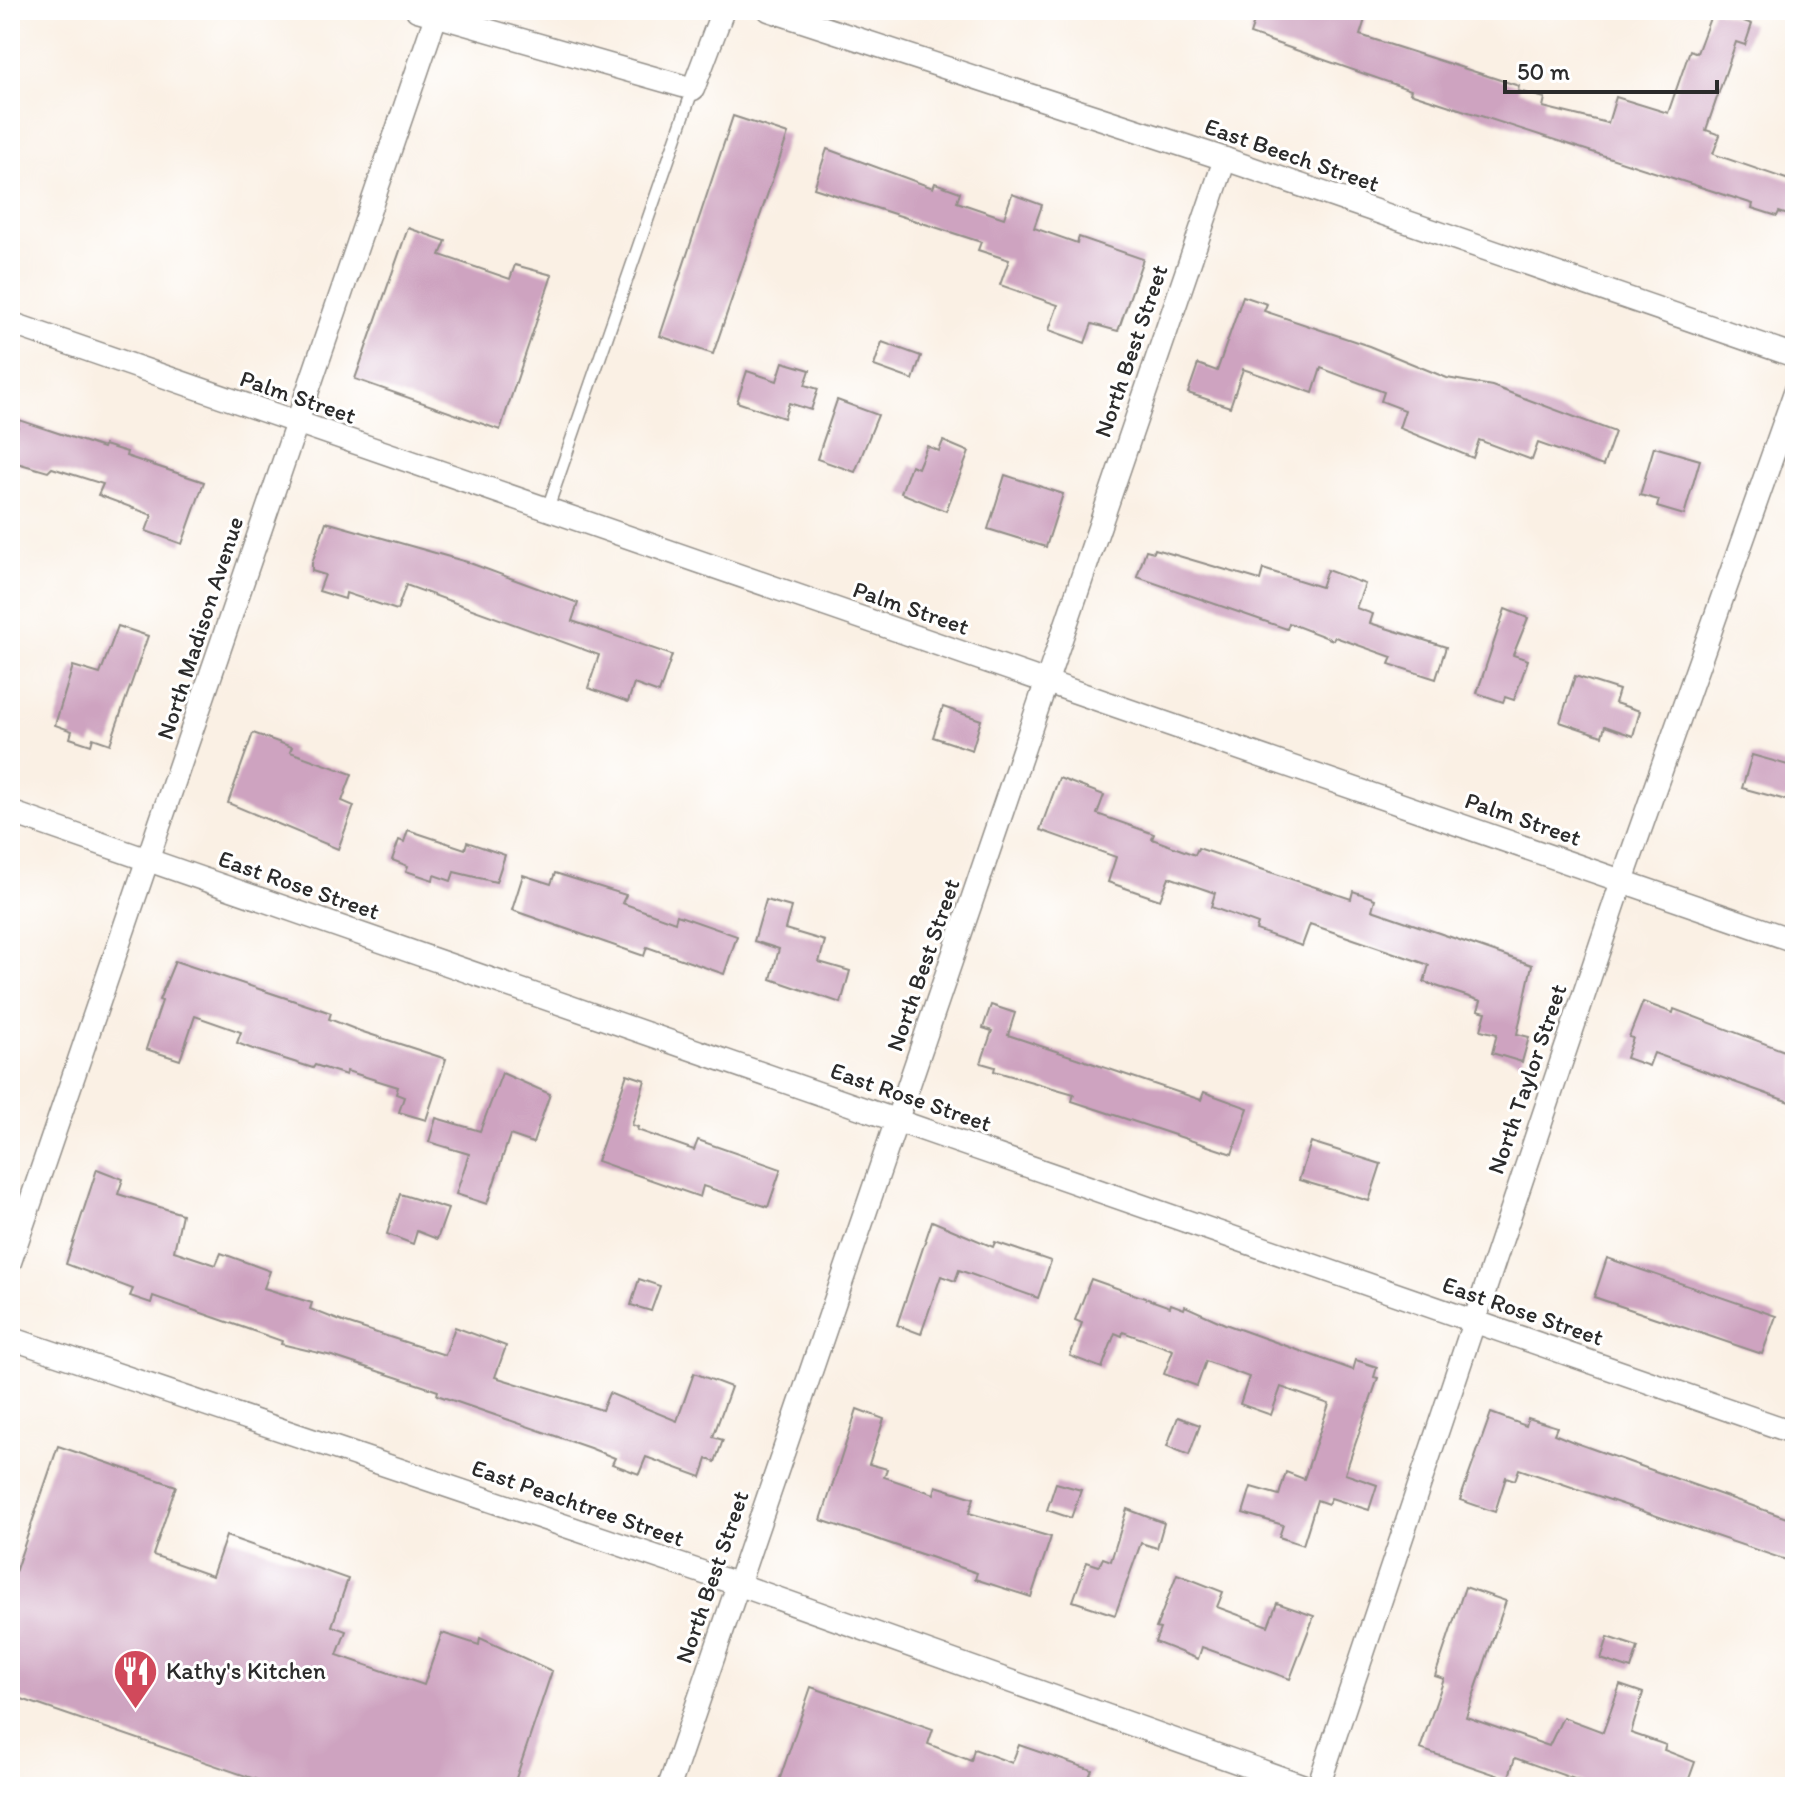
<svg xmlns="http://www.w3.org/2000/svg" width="1805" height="1797" font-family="Itim,sans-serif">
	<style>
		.building { fill: #cea3c0 }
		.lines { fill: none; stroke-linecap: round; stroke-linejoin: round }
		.service-casing { stroke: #928e88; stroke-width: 14 }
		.minor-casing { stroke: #928e88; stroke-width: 25 }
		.service { stroke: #fff; stroke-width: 11 }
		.minor { stroke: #fff; stroke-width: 22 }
		.labels { text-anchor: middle; stroke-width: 6; stroke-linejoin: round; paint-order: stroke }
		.street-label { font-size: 24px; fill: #2b2b2b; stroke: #fff }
		.poi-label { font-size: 24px; fill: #2b2b2b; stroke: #fff; text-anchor: start }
	</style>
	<rect width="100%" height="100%" fill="#fff"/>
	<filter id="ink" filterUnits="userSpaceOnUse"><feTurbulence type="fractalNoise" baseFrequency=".0125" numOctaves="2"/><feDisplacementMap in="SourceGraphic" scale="16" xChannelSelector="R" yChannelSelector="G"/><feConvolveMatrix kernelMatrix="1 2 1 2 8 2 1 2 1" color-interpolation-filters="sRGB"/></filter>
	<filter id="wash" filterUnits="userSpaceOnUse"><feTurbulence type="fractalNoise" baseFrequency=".006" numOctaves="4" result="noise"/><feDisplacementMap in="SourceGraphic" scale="32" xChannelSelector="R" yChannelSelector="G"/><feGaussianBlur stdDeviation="1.8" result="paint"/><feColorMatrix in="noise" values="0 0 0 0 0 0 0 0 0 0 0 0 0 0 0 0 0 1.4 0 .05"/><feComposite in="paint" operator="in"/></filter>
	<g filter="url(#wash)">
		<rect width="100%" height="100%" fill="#faf0e4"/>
		<g id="blocks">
			<!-- building -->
			<g class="building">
				<path d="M1258 10H1368L1360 35 1519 86 1518 91 1545 98 1543 107 1608 123 1616 97 1668 113 1690 50 1697 53 1713 10 1752 24 1745 45 1736 42 1706 130 1720 135 1713 154 1795 182 1791 216 1779 212 1777 216 1752 208 1753 204 1410 93 1411 90 1250 34Z"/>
				<path d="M733 116 788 134 713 354 660 336Z"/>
				<path d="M827 149 933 188 935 183 960 192 957 202 1004 218 1012 194 1042 205 1034 228 1077 243 1079 237 1143 259 1118 331 1092 324 1085 343 1049 330 1058 305 1000 285 1009 260 978 250 981 242 814 188Z"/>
				<path d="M408 228 446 241 440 255 510 279 515 265 552 275 500 430 355 379Z"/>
				<path d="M1243 296 1267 304 1264 311 1369 346 1447 378 1492 386 1615 432 1603 466 1538 443 1532 460 1479 440 1473 458 1399 428 1405 410 1381 401 1384 392 1321 368 1313 393 1243 369 1230 407 1188 393 1198 364 1217 371Z"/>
				<path d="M882 342 921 356 913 380 874 366Z"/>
				<path d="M783 362 810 370 805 385 818 389 811 410 789 403 784 418 737 402 747 371 777 381Z"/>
				<path d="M837 400 878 415 855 472 817 459Z"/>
				<path d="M19 420 103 448 104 445 127 452 126 456 204 482 182 544 146 531 152 515 98 495 103 484 52 468 48 472 10 461Z"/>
				<path d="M943 441 969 452 946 511 901 493 911 465 918 468 927 446 939 451Z"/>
				<path d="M1654 447 1700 460 1684 515 1657 507 1659 500 1640 495Z"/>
				<path d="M1005 475 1063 494 1046 547 988 529Z"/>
				<path d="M326 522 467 562 578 603 572 621 672 655 659 693 634 684 628 702 588 688 599 655 406 585 397 610 346 593 345 599 319 591 325 575 312 571V563Z"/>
				<path d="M1155 549 1260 580 1263 569 1321 587 1327 570 1365 584 1356 608 1373 614 1370 623 1446 647 1436 679 1389 664 1392 657 1335 637 1333 640 1289 623 1287 629 1137 577 1146 550 1154 552Z"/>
				<path d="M1505 609 1528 618 1513 655 1528 660 1514 700 1505 697 1503 702 1477 693Z"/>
				<path d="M118 626 148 636 110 744 93 738 91 745 70 738 72 731 55 725 73 666 100 674Z"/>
				<path d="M1575 676 1619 690 1615 703 1640 711 1633 736 1605 726 1602 736 1560 722Z"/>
				<path d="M943 707 981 720 972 750 933 737Z"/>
				<path d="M253 733 292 747 290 752 352 774 342 801 354 806 338 849 228 803Z"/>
				<path d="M1752 755 1795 767V798L1787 796 1786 800 1742 788Z"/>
				<path d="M1059 778 1104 795 1097 814 1154 834 1152 839 1195 855 1198 848 1351 899 1353 891 1375 899 1372 910 1532 965 1517 1034 1529 1037 1522 1062 1492 1053 1497 1034 1481 1030 1486 1012 1478 1010 1481 1001 1424 982 1429 965 1310 924 1302 946 1256 930 1258 924 1211 907 1215 893 1169 877 1160 900 1108 882 1116 857 1040 830Z"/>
				<path d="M408 830 465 849 467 842 505 855 496 882 454 872 451 881 434 875 433 880 406 871 408 866 392 860 399 840 404 842Z"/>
				<path d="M555 873 626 895 622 903 675 922 677 915 737 936 724 974 647 947 644 956 512 910 523 875 551 884Z"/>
				<path d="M766 900 791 907 785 929 825 941 819 962 850 971 841 1003 771 979 779 949 754 941Z"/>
				<path d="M175 961 331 1013 329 1019 360 1031 446 1059 426 1120 399 1112 404 1097 396 1094 398 1087 347 1071 346 1075 315 1065 313 1068 250 1048 237 1043 241 1032 195 1016 180 1060 146 1049 162 1001 159 1000Z"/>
				<path d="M1643 1002 1673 1013 1674 1009 1795 1055V1104L1654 1053 1649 1066 1626 1058 1633 1038 1629 1037Z"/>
				<path d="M991 1005 1015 1013 1008 1035 1201 1100 1204 1092 1248 1108 1232 1154 1072 1101 1074 1094 994 1071 995 1067 981 1063 992 1031 983 1028Z"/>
				<path d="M502 1073 550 1094 533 1143 510 1135 487 1204 456 1194 469 1154 429 1142 436 1118 480 1131Z"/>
				<path d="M627 1074 645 1080 632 1125 638 1127 637 1130 694 1150 698 1140 781 1169 768 1207 703 1186 700 1197 597 1161Z"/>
				<path d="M1311 1142 1381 1164 1369 1201 1299 1180Z"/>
				<path d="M97 1169 123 1179 118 1194 182 1214 174 1251 216 1265 221 1253 270 1271 264 1288 312 1303 310 1309 343 1322 445 1355 455 1327 506 1346 495 1377 602 1410 609 1393 677 1421 694 1373 731 1387 713 1437 723 1440 715 1462 707 1459 701 1477 646 1457 639 1474 612 1464 615 1458 590 1448 437 1395 438 1391 332 1356 281 1344 282 1341 153 1296 151 1303 130 1296 133 1289 66 1264Z"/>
				<path d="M400 1194 448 1209 437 1239 417 1231 413 1244 387 1234Z"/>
				<path d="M932 1221 993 1247 995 1242 1051 1261 1038 1298 959 1270 955 1281 941 1276 921 1334 897 1325Z"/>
				<path d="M1607 1258 1776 1316 1762 1354 1594 1297Z"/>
				<path d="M639 1279 660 1286 651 1311 631 1305Z"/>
				<path d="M1091 1279 1170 1307 1171 1304 1184 1309 1185 1306 1225 1324 1353 1370 1356 1360 1377 1367 1374 1377 1378 1378 1345 1474 1377 1485 1369 1510 1331 1498 1328 1504 1317 1500 1303 1545 1279 1537 1283 1525 1243 1513 1251 1487 1279 1495 1286 1472 1304 1479 1329 1404 1281 1387 1271 1415 1240 1404 1249 1377 1206 1361 1197 1386 1164 1374 1173 1350 1123 1332 1122 1336 1115 1333 1102 1368 1070 1356 1082 1323 1075 1320Z"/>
				<path d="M857 1409 884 1419 869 1464 887 1469 884 1477 934 1494 936 1486 974 1498 969 1513 1051 1537 1031 1597 975 1579 977 1573 821 1520Z"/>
				<path d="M1491 1413 1526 1426 1528 1418 1557 1427 1554 1434 1576 1443 1795 1521V1563L1519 1469 1515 1480 1506 1477 1495 1512 1460 1500Z"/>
				<path d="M1178 1417 1200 1425 1189 1455 1167 1446Z"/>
				<path d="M58 1446 176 1486 153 1555 212 1576 226 1536 348 1579 332 1626 346 1631 337 1655 424 1685 442 1633 479 1645 480 1638 552 1671 513 1787H278L10 1695V1587Z"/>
				<path d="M1056 1483 1081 1490 1071 1518 1047 1510Z"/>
				<path d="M1127 1509 1164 1523 1157 1548 1141 1543 1115 1615 1073 1601 1087 1562 1099 1566 1103 1558 1111 1561Z"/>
				<path d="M1177 1574 1223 1592 1217 1607 1268 1626 1277 1603 1314 1616 1290 1679 1202 1647 1198 1659 1155 1642 1160 1629 1156 1628Z"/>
				<path d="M1465 1587 1506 1601 1466 1717 1549 1746 1563 1717 1603 1732 1620 1685 1643 1693 1631 1733 1666 1745 1664 1750 1695 1762 1686 1787H1597L1515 1758 1508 1779 1420 1749 1444 1679 1435 1676Z"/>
				<path d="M1608 1637 1638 1647 1631 1669 1601 1659Z"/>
				<path d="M811 1687 933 1729 928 1744 971 1761 974 1749 1012 1763 1019 1745 1092 1770 1085 1787H777Z"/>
			</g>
		</g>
	</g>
	<g filter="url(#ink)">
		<use href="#blocks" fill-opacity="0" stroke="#928e88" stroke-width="2"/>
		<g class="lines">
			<defs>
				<path id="service" d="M547 510 693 89"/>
				<g id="minor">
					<path d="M417 10 693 89 723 10"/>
					<path d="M769 10 1225 159 1795 356"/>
					<path d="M10 323 1795 941"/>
					<path d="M10 812 1795 1433"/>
					<path d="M10 1262 438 10"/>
					<path d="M10 1338 737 1584 1307 1787"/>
					<path d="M669 1787 1225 159"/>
					<path d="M1318 1787 1622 881 1795 392"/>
				</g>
			</defs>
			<!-- service casing -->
			<use href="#service" class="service-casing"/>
			<!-- minor casing -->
			<use href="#minor" class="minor-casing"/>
			<!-- service -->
			<use href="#service" class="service"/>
			<!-- minor -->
			<use href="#minor" class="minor"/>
		</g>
	</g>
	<!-- icons -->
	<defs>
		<symbol id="restaurant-pin" viewBox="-11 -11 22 30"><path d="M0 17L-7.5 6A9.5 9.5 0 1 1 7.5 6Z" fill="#d1495b" stroke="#fff"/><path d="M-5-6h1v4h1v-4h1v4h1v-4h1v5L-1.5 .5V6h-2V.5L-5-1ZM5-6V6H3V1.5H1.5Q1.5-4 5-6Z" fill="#fff"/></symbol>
	</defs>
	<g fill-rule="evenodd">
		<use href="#restaurant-pin" x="110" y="1646" width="51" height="69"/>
	</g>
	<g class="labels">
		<!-- street labels -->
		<g class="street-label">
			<text transform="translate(1292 155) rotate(19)" y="8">East Beech Street</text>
			<text transform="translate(1131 351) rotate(-71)" y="8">North Best Street</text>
			<text transform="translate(298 397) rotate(19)" y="8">Palm Street</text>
			<text transform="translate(911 608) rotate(19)" y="8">Palm Street</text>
			<text transform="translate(200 628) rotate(-72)" y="8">North Madison Avenue</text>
			<text transform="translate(1523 819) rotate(19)" y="8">Palm Street</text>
			<text transform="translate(299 885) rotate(19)" y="8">East Rose Street</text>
			<text transform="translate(923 965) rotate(-71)" y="8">North Best Street</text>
			<text transform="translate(1527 1079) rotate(-71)" y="8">North Taylor Street</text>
			<text transform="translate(911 1097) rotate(19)" y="8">East Rose Street</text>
			<text transform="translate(1523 1311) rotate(19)" y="8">East Rose Street</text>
			<text transform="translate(578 1503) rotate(19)" y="8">East Peachtree Street</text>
			<text transform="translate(712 1577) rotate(-71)" y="8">North Best Street</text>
		</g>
		<!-- poi labels -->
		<g class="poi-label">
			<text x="166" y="1679">Kathy's Kitchen</text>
		</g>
	</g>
	<!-- margin -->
	<rect width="1805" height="1797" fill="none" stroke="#fff" stroke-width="40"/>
	<!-- scale -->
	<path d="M1505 80v12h212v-12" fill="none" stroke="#2b2b2b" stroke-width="4"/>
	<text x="1517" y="80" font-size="24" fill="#2b2b2b" stroke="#ffffff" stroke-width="6" paint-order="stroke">50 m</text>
</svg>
